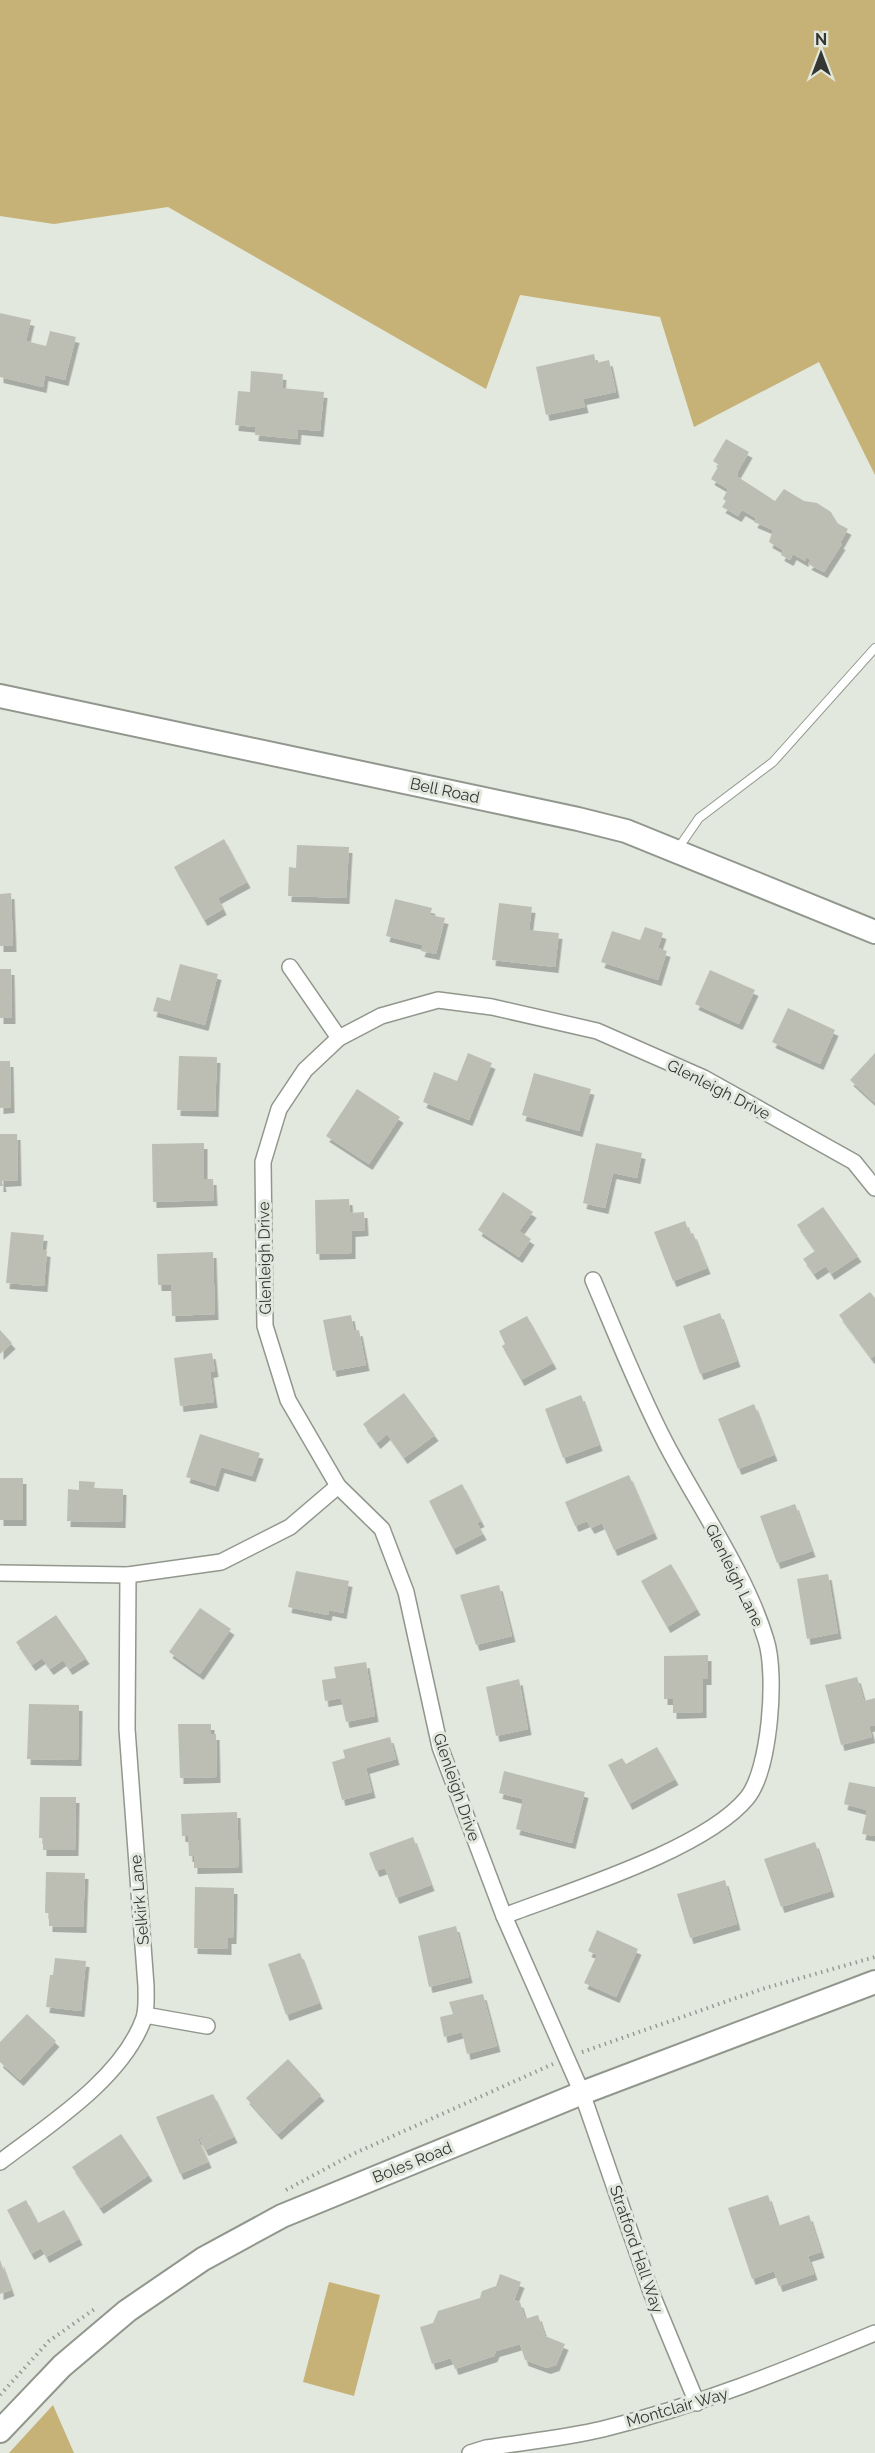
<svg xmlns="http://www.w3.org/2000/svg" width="875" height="2453" font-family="Raleway,sans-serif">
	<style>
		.green { fill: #c6b277 }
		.building { fill: #bdbeb3; filter: url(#shadow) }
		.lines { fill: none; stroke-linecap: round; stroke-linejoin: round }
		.lane-casing { stroke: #91978d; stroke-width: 10 }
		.street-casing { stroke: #91978d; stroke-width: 18 }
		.secondary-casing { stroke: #91978d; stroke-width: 26 }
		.path { stroke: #979b93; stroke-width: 4; stroke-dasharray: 1.5 4.5; stroke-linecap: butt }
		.lane { stroke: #fff; stroke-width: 8 }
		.street { stroke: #fff; stroke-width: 15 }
		.secondary { stroke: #fff; stroke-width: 22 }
		.labels { text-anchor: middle; stroke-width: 6; stroke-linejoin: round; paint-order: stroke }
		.street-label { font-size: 16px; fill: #353733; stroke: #e2e8dd }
	</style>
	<defs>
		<filter id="shadow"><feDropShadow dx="3.5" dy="6" stdDeviation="0" flood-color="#0004"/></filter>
	</defs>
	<rect width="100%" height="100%" fill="#e2e8dd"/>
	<!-- green -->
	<g class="green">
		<path d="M0 0H875V475L819 362 694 427 660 317 520 295 486 389 168 207 54 224 0 216Z"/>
		<path d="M329 2282 380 2295 354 2396 303 2382Z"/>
		<path d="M53 2405 74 2453H9Z"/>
	</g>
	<!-- building -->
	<g class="building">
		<path d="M0 313 31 320 26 341 46 346 50 331 76 337 65 380 45 375 43 387 0 377Z"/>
		<path d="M594 354 596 363 609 360 616 392 583 399 585 407 546 415 536 367Z"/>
		<path d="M251 371 283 374 282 388 324 392 320 431 298 429 297 439 255 435 256 427 235 425 238 391 250 392Z"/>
		<path d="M726 439 749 452 737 473 738 477 775 501 784 489 804 501 817 503 831 512 837 523 848 529 840 543 842 544 824 572 808 564 811 560 806 557 805 561 793 554 790 560 781 555 783 550 769 542 773 530 754 522 756 518 742 510 738 516 722 507 726 501 723 499 728 489 711 479 719 465 713 461Z"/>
		<path d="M224 839 247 882 218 898 223 909 204 920 174 867Z"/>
		<path d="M297 845 349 847 346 898 288 896 289 867 296 868Z"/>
		<path d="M11 893 13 946H0V894Z"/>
		<path d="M395 899 432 908 430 915 445 918 436 954 421 951 423 945 386 936Z"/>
		<path d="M499 903 532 907 529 930 559 933 555 967 492 960Z"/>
		<path d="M645 927 663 933 658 948 667 951 658 980 601 962 612 931 640 940Z"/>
		<path d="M180 964 218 974 205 1025 153 1011 157 997 170 1001Z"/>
		<path d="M0 969H11L12 1018H0Z"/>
		<path d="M710 970 755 990 739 1024 695 1004Z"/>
		<path d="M788 1008 835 1030 820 1064 772 1042Z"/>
		<path d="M468 1053 492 1063 469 1120 423 1102 434 1072 457 1081Z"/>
		<path d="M875 1053V1103L850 1080Z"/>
		<path d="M179 1056 217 1057 215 1111 177 1110Z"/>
		<path d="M0 1061H10L11 1107 0 1108Z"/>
		<path d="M534 1073 591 1089 579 1131 522 1115Z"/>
		<path d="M357 1089 400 1117 369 1164 326 1136Z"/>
		<path d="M0 1134H17L18 1180 2 1181 3 1186H0Z"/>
		<path d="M204 1143V1179H213L214 1200 153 1202 152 1144Z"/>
		<path d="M596 1143 642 1153 637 1178 613 1173 605 1208 583 1203Z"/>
		<path d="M503 1192 533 1212 519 1231 531 1239 519 1257 478 1230Z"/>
		<path d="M349 1199 350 1213 364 1212 365 1230 352 1231V1253L316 1254 315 1200Z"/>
		<path d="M823 1207 858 1256 831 1274 826 1266 814 1274 803 1259 815 1251 797 1225Z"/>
		<path d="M685 1221 690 1234 693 1233 707 1268 673 1281 654 1232Z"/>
		<path d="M11 1232 44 1235 42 1250 47 1251 44 1286 6 1283Z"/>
		<path d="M213 1252 215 1314 172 1316 171 1285H158L157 1254Z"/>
		<path d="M870 1292 875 1298V1355L871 1358 839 1315Z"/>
		<path d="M720 1313 737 1361 700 1374 683 1326Z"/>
		<path d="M351 1315 354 1331 359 1330 366 1365 333 1371 323 1320Z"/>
		<path d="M527 1316 553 1363 521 1380 502 1346 505 1344 499 1331Z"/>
		<path d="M0 1330 12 1343 0 1354Z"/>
		<path d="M212 1353 215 1371 210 1372 214 1402 180 1406 174 1358Z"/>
		<path d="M404 1393 435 1435 404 1458 387 1434 377 1443 363 1424Z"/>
		<path d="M581 1395 599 1445 563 1458 545 1409Z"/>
		<path d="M754 1404 774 1455 738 1469 718 1419Z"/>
		<path d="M200 1434 260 1453 252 1476 221 1467 215 1486 186 1477Z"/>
		<path d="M629 1475 654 1533 614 1550 602 1523 591 1528 587 1521 575 1526 565 1502Z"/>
		<rect x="0" y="1478" width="23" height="42"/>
		<path d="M79 1481 95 1482 94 1488 123 1489 122 1522 67 1521 68 1489 79 1490Z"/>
		<path d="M462 1484 481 1521 477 1523 483 1534 453 1549 429 1501Z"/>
		<path d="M795 1504 812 1551 777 1563 760 1516Z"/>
		<path d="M671 1564 697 1609 667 1627 641 1581Z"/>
		<path d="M296 1571 349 1581 343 1613 329 1610 328 1615 288 1607Z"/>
		<path d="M828 1574 838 1633 807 1639 797 1579Z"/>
		<path d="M499 1585 512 1636 476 1645 460 1595Z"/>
		<path d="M200 1608 231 1629 200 1674 169 1652Z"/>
		<path d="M56 1615 86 1658 69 1669 63 1660 50 1669 42 1658 32 1665 16 1642Z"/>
		<path d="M708 1655V1679H703V1712L673 1713V1699H664V1656Z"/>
		<path d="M366 1662 375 1716 346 1722 341 1698 325 1701 322 1680 336 1678 334 1667Z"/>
		<path d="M857 1677 864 1701 875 1698V1725L869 1726 872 1737 841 1745 825 1685Z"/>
		<path d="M519 1679 528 1729 496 1736 486 1687Z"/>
		<path d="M29 1704 79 1705 78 1760 27 1759Z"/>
		<path d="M178 1724H211V1734H216L217 1777 180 1778Z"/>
		<path d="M390 1737 396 1759 366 1768 372 1792 342 1800 332 1762 345 1758 343 1750Z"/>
		<path d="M657 1747 675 1779 629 1804 608 1765 622 1758 626 1764Z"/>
		<path d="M504 1771 585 1792 572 1843 516 1829 523 1799 499 1793Z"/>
		<path d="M849 1782 875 1787V1836L862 1834 867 1810 844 1804Z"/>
		<path d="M40 1797H76L75 1850H43V1838H39Z"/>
		<path d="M237 1812 239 1867 194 1868V1856H189L188 1836H182L181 1814Z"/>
		<path d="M413 1837 431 1885 396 1898 385 1868 376 1871 369 1853Z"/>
		<path d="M815 1842 831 1891 781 1907 764 1859Z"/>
		<path d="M46 1872 85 1873 83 1927 49 1926V1913H45Z"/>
		<path d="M725 1880 737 1924 690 1938 677 1894Z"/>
		<path d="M195 1887 234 1888 233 1938H228V1949L194 1948Z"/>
		<path d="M456 1926 469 1977 429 1987 418 1936Z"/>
		<path d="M597 1930 638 1949 616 1997 584 1983 597 1955 588 1951Z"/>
		<path d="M300 1953 319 2003 286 2015 268 1964Z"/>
		<path d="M55 1958 86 1961 81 2011 46 2007 50 1975H53Z"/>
		<path d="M483 1994 497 2046 467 2054 462 2032 444 2037 440 2017 453 2014 449 2002Z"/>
		<path d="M27 2014 56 2041 20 2080 0 2062V2042Z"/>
		<path d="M288 2059 321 2095 278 2134 246 2098Z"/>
		<path d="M213 2094 234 2137 205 2150 200 2140 221 2129 198 2139 208 2162 180 2174 156 2117Z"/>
		<path d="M121 2134 149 2175 100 2208 72 2167Z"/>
		<path d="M768 2195 778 2226 809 2215 821 2252 808 2256 814 2274 779 2286 774 2271 752 2279 728 2208Z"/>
		<path d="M26 2200 38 2223 64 2210 79 2239 46 2257 41 2248 31 2254 7 2210Z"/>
		<path d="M0 2260 11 2290 0 2294Z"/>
		<path d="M500 2274 521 2282 514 2300 520 2302 525 2319 538 2315 545 2336 565 2344 556 2365 547 2368 525 2360 520 2344 496 2351 494 2356 455 2369 451 2358 432 2364 420 2327 433 2323 438 2311 480 2298 482 2291 496 2286Z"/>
	</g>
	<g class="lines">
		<defs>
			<path id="lane" d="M677 850 699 818 773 762 875 648"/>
			<g id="street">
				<path d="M290 967 339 1038"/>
				<path d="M0 1573 128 1575 221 1562 290 1527 338 1486"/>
				<path d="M504 1916C569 1891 704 1850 747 1798 770 1770 777 1674 766 1640 746 1573 697 1504 665 1442 638 1390 616 1334 593 1280"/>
				<path d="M145 2015 207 2026"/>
				<path d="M0 2162C49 2125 123 2078 144 2018 147 2008 146 1996 146 1986L127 1729 128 1575"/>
				<path d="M697 2403 651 2292 582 2093 504 1916 440 1747 406 1592 382 1529 338 1486 288 1400 265 1326 263 1162 279 1109 305 1070 339 1038 381 1016 438 1000 492 1007 597 1031 704 1078 854 1162 875 1188"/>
				<path d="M470 2453 486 2448C524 2442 565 2438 603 2429 700 2405 783 2371 875 2333"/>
			</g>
			<g id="secondary">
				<path d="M0 696 578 819 626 831 875 932"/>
				<path d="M0 2431 62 2366 127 2311 203 2259 282 2216 582 2093 875 1982"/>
			</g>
		</defs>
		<!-- lane casing -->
		<use href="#lane" class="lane-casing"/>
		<!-- street casing -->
		<use href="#street" class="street-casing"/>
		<!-- secondary casing -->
		<use href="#secondary" class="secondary-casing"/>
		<!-- path -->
		<g class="path">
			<path d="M582 2052 762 1989 875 1957"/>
			<path d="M286 2190 353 2154 553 2064"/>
			<path d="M0 2395 49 2341 96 2308"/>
		</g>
		<!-- lane -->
		<use href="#lane" class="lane"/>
		<!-- street -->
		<use href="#street" class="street"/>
		<!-- secondary -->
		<use href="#secondary" class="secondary"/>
	</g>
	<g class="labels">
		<!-- street labels -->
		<g class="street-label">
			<text transform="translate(445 790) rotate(12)" y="6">Bell Road</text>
			<text transform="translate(719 1089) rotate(27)" y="6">Glenleigh Drive</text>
			<text transform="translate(264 1258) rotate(-91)" y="6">Glenleigh Drive</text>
			<text transform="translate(735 1575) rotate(64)" y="6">Glenleigh Lane</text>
			<text transform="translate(457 1787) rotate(71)" y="6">Glenleigh Drive</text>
			<text transform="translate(139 1900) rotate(-95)" y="6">Selkirk Lane</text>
			<text transform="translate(412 2162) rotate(-22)" y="6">Boles Road</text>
			<text transform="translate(637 2249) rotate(71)" y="6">Stratford Hall Way</text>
			<text transform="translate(677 2407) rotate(-16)" y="6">Montclair Way</text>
		</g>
	</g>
	<!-- north arrow -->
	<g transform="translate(821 54)" stroke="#e2e8dd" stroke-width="4.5" paint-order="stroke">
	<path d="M0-4.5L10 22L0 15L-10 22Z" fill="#353733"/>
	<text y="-9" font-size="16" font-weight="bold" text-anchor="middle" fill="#353733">N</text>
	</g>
</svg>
